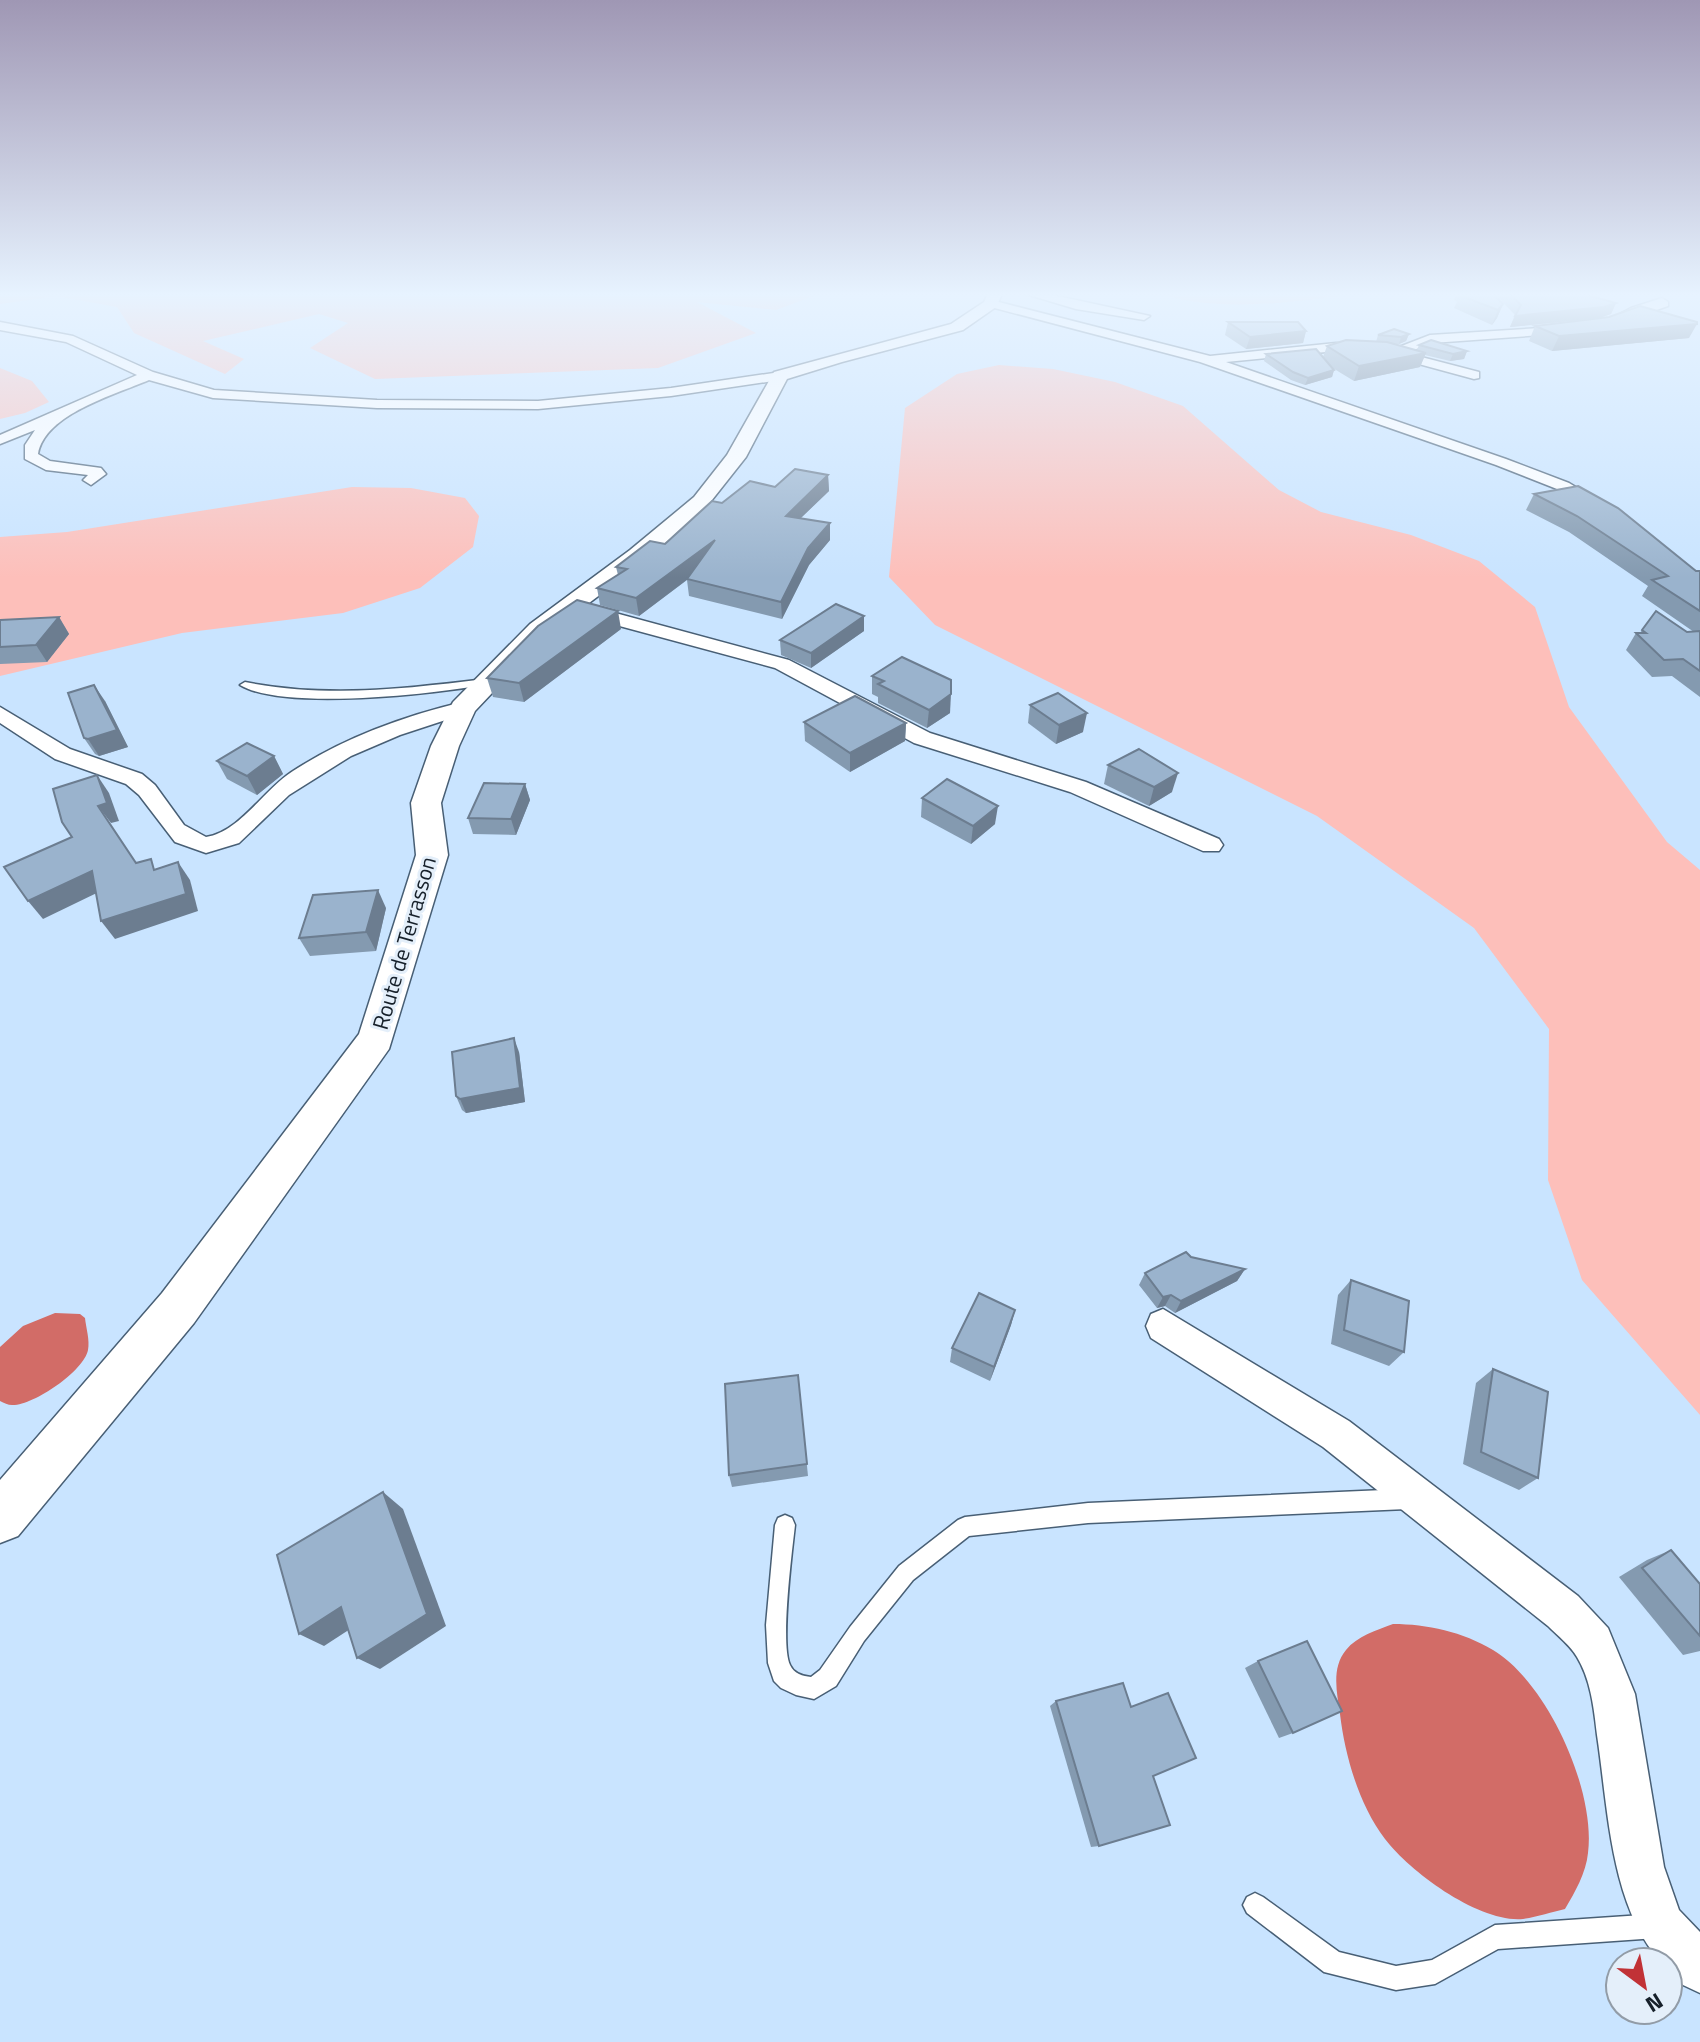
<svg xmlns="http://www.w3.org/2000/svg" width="1700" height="2042" font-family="'Titillium Web',sans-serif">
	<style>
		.green { fill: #fdbfba }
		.water { fill: #d26c67 }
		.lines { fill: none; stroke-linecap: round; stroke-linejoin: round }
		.service-casing { stroke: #485f75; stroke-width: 3 }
		.minor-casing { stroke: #485f75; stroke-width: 3 }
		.tertiary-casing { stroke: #485f75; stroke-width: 3 }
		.service { fill: #fff; fill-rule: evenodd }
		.minor { fill: #fff; fill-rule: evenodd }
		.tertiary { fill: #fff; fill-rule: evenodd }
		.wall { fill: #849ab0 }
		.shaded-wall { fill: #6c7d90 }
		.building { fill: #9ab3cd; stroke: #6c7d90; stroke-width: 2 }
		.labels { text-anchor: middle; stroke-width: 6; stroke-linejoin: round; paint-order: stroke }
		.street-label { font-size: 22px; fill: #16202a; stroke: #e4effa }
	</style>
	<rect width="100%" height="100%" fill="#c9e4ff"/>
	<!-- green -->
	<g class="green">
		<path d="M0 292H824L776 310 697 302 756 333 658 368 375 379 310 348 348 323 319 314 203 341 244 359 225 374 134 333 117 307 56 296 0 304Z"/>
		<path d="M1155 292H1363C1301 302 1215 314 1155 292Z"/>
		<path d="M999 365 1053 369 1115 382 1183 406 1279 490 1321 512 1411 535 1479 561 1535 607 1569 707 1667 842 1700 870V1415L1582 1280 1548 1180 1549 1029 1474 928 1317 816 935 625 889 577 905 408 957 374Z"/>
		<path d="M0 368 32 381 49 402 25 413 0 419Z"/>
		<path d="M352 487 411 488 465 498 479 516 473 547 420 588 343 613 182 633 0 676V537L67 532Z"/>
	</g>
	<!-- water -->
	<g class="water">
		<path d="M55 1313 80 1314 85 1318C86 1328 90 1340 88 1350 84 1371 33 1406 12 1405 8 1405 4 1403 0 1401V1347L23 1326Z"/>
		<path d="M1393 1624C1427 1624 1463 1632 1493 1650 1547 1682 1596 1790 1588 1853 1586 1873 1575 1892 1565 1909 1552 1912 1537 1917 1523 1919 1480 1923 1411 1873 1385 1839 1359 1805 1345 1756 1340 1714 1337 1693 1331 1668 1346 1650 1357 1636 1377 1630 1393 1624Z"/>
	</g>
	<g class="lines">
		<defs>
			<g id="service">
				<path d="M485 679 490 682 489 684C437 694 283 711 240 685L245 682C326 698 404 689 485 679Z"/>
				<path d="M1407 1489 1414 1492 1417 1499 1414 1506 1407 1509 1088 1523 969 1536 913 1580 864 1641 836 1686 814 1699 796 1695 781 1688 774 1681 768 1663 766 1625 775 1525 778 1518 785 1515 792 1518 795 1525C792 1552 780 1644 790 1665 794 1674 803 1676 811 1677L820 1670 850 1627 899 1566 958 1520 965 1517 1088 1503Z"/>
				<path d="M1255 1893 1263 1897 1339 1952 1396 1966 1432 1960 1495 1925 1657 1914 1666 1917 1669 1926 1666 1935 1657 1938 1498 1949 1435 1984 1396 1990 1324 1972 1247 1913 1243 1905 1247 1897Z"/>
			</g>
			<g id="minor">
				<path d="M1019 292H1039L1150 316 1144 320 1076 309Z"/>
				<path d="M1662 298 1668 302V306L1613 325 1607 321 1631 308Z"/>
				<path d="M991 300 1210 356 1336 343 1399 347 1430 335 1573 326V332L1569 333 1432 343 1406 353 1479 372V378L1474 379 1382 354 1336 351 1226 362 1506 459 1569 483 1607 506 1599 511 1593 509 1557 489 1496 465 1200 362 987 306 985 304Z"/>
				<path d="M0 322 73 336 153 372 214 390 377 400 538 401 671 388 780 372 787 376 780 380 671 396 538 409 377 408 213 398 149 380C114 395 45 414 38 454L50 461 101 468 106 474 91 485 83 480 88 475 46 470 25 459V445L35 430 0 444V435L137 375 66 342 0 330Z"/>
				<path d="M582 604 789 660 930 733 1086 782 1219 839 1223 845 1219 851H1203L1070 792 914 743 775 668 575 614 573 610Z"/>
				<path d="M463 702 470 704 473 708 470 712 400 735 351 756 289 795 239 843 206 853 175 842 139 795 126 784 55 759 0 723V707L70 749 142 774 155 785 184 825 206 837C240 832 264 789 293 771 344 738 404 716 463 702Z"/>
				<path d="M1163 1309 1349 1421 1578 1596 1608 1628 1635 1694 1664 1867 1679 1910 1700 1932V1993L1683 1985 1668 1970V1962H1661C1610 1906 1608 1807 1597 1735 1594 1709 1591 1680 1577 1657 1571 1646 1558 1636 1548 1626L1323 1447 1151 1338 1146 1326 1151 1314Z"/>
			</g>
			<path id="tertiary" d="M989 292H1003L996 307 963 330 842 362 787 379 746 457 708 505 646 560 548 634 475 711 459 746 441 803 448 855 389 1049 194 1323 18 1536 0 1543V1480L162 1293 359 1034 416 855 411 803 431 746 453 702 530 624 630 550 694 497 727 455 774 372 951 324 984 302Z"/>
		</defs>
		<!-- service casing -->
		<use href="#service" class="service-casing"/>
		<!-- minor casing -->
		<use href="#minor" class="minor-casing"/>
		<!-- tertiary casing -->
		<use href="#tertiary" class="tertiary-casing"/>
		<!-- service -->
		<use href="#service" class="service"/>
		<!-- minor -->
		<use href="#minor" class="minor"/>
		<!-- tertiary -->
		<use href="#tertiary" class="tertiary"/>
	</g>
	<!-- wall -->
	<g class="wall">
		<path d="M1457 292H1491L1503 304 1497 318 1492 325 1454 308 1457 302 1454 300Z"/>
		<path d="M1497 292H1577L1616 303 1611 314 1600 318 1689 338 1552 351 1529 341 1535 326 1595 319 1510 327 1515 315 1496 295Z"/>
		<path d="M1228 322 1306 331 1303 343 1246 349 1225 335Z"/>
		<path d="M1409 334 1406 341 1399 344H1392L1417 350 1419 345 1467 351 1464 359 1450 361 1425 355 1420 367 1354 381 1331 367 1334 370 1332 377 1305 385 1291 380 1264 361 1266 354 1323 357 1327 346 1376 342 1378 335Z"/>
		<path d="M828 475 829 491 801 518 830 540 809 565 782 619 689 596 687 580 639 616 600 605 597 588 618 575 616 567 665 544 722 503 775 487Z"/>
		<path d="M1534 494 1696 571H1700V697L1672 676 1652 677 1626 650 1636 633H1640L1656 611 1687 632H1694L1642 596 1648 586 1569 532 1526 510Z"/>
		<path d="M59 617 69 634 47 662 0 664V620Z"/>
		<path d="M621 629 524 702 493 697 487 678Z"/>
		<path d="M864 631 811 668 781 655 780 640Z"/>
		<path d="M872 676 950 713 927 728 878 703V697L872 694Z"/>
		<path d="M105 701 128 747 99 756 95 754 84 738Z"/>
		<path d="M1030 705 1083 732 1056 744 1028 723Z"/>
		<path d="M804 722 906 723 905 741 850 772 805 741Z"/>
		<path d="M274 756 283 774 257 795 227 779 217 761Z"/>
		<path d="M1108 765 1172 792 1149 806 1104 784Z"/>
		<path d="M525 784 530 800 516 835 473 834 468 818Z"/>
		<path d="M922 798 995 824 971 844 921 817Z"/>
		<path d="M386 908 376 951 310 956 299 938Z"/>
		<path d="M519 1052 525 1102 466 1113 462 1110 456 1096Z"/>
		<path d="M1191 1257 1245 1269 1237 1281 1175 1313 1165 1306 1157 1308 1139 1285 1145 1273Z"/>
		<path d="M1351 1280 1404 1352 1389 1366 1331 1344 1338 1295Z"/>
		<path d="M1015 1310 1011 1325 990 1381 950 1362 952 1348Z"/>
		<path d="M1493 1369 1538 1478 1519 1490 1463 1464 1476 1383Z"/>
		<path d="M798 1375 808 1476 732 1487 729 1475Z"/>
		<path d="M1671 1550 1700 1584V1651L1683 1655 1619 1577 1647 1560Z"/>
		<path d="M1258 1661 1293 1733 1279 1738 1245 1668Z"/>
		<path d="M1056 1701 1153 1776 1099 1846 1091 1847 1050 1706Z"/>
	</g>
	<!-- shaded-wall -->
	<g class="shaded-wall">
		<path d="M1616 303 1611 314 1599 318 1510 327 1515 316Z"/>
		<path d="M1503 304 1497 318 1492 325 1498 310Z"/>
		<path d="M1697 324 1689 338 1552 351 1559 336Z"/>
		<path d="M1306 331 1303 343 1246 349 1250 337Z"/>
		<path d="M1409 334 1406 341 1399 344 1401 337Z"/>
		<path d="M1467 351 1464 359 1450 361 1453 354Z"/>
		<path d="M1426 353 1420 367 1354 381 1359 366Z"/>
		<path d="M1334 370 1332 377 1305 385 1308 378Z"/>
		<path d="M828 475 829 491 786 532V516Z"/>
		<path d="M830 523V540L809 565 782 619 781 602 808 548Z"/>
		<path d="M715 540 717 557 639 616 636 598Z"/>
		<path d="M618 611 621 629 524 702 519 683Z"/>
		<path d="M864 616V631L811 668V653Z"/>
		<path d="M59 617 69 634 47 662 36 645Z"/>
		<path d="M94 685 105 701 128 747 99 756 88 739Z"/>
		<path d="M951 694 950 713 927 728 929 710Z"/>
		<path d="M1087 713 1083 732 1056 744 1059 725Z"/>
		<path d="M906 723 905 741 850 772V753Z"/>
		<path d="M274 756 283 774 257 795 247 776Z"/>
		<path d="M1178 773 1172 792 1149 806 1154 787Z"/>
		<path d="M97 775 109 793 119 821 111 823 98 806Z"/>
		<path d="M525 784 530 800 516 835 511 819Z"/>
		<path d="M998 806 995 824 971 844 973 826Z"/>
		<path d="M178 862 190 880 198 911 115 939 101 921Z"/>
		<path d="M92 871 105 889 43 919 28 901Z"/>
		<path d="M378 890 386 908 376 951 366 932Z"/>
		<path d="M514 1038 519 1052 525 1102 466 1113 460 1099Z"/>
		<path d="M1245 1269 1237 1281 1175 1313 1181 1301Z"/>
		<path d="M1171 1295 1165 1306 1157 1308 1163 1297Z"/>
		<path d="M1015 1310 1011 1325 990 1381 994 1367Z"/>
		<path d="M383 1492 403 1509 446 1626 380 1669 357 1658Z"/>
		<path d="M341 1607 364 1620 324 1646 299 1634Z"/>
	</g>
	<!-- building -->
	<g class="building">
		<path d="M1469 292H1491L1503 304 1498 310 1459 295 1470 293Z"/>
		<path d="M1508 292H1577L1616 303 1604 307 1515 316 1521 305Z"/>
		<path d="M1640 306 1697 322V324L1559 336 1535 326 1609 317Z"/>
		<path d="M1228 322H1298L1306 331 1250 337Z"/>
		<path d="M1394 329 1409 334 1401 337 1378 335Z"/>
		<path d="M1346 340 1387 342 1426 353 1359 366 1327 346Z"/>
		<path d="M1431 340 1467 351 1453 354 1419 345Z"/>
		<path d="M1316 349 1334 370 1308 378 1293 372 1266 354Z"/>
		<path d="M795 469 828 475 786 516 830 523 808 548 781 602 687 579 715 540 636 598 597 588 627 569 616 567 650 541 665 544 712 501 722 503 750 481 775 487Z"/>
		<path d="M1578 486 1618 508 1696 571H1700V611L1652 580 1668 576 1577 516 1534 494Z"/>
		<path d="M577 600 618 611 519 683 487 678 538 626Z"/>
		<path d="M836 604 864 616 811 653 780 640Z"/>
		<path d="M1656 611 1687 632 1700 631V671L1683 659 1664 660 1636 633H1646L1642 630Z"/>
		<path d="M59 617 36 645 0 647V620Z"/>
		<path d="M902 657 951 680V694L929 710 878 684 884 681 872 676Z"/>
		<path d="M94 685 117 730 88 739 84 738 68 693Z"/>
		<path d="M1058 693 1087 713 1059 725 1030 705Z"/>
		<path d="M855 696 906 723 850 753 804 722Z"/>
		<path d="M247 743 274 756 247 776 217 761Z"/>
		<path d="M1139 749 1178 773 1154 787 1108 765Z"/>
		<path d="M97 775 107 803 98 806 136 863 151 859 154 870 178 862 186 894 101 921 92 871 28 901 4 867 72 837 62 822 53 789Z"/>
		<path d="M947 779 998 806 973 826 922 798Z"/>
		<path d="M484 783 525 784 511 819 468 818Z"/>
		<path d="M378 890 366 932 299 938 313 895Z"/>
		<path d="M514 1038 520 1088 460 1099 456 1096 452 1052Z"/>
		<path d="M1186 1252 1191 1257 1245 1269 1181 1301 1171 1295 1163 1297 1145 1273Z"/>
		<path d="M1351 1280 1409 1301 1404 1352 1344 1330Z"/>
		<path d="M979 1293 1015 1310 994 1367 952 1348Z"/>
		<path d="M1493 1369 1548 1392 1538 1478 1481 1452Z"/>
		<path d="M798 1375 807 1464 729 1475 725 1384Z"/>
		<path d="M383 1492 427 1614 357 1658 341 1607 299 1634 277 1555Z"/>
		<path d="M1671 1550 1700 1584V1636L1642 1568Z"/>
		<path d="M1307 1641 1342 1711 1293 1733 1258 1661Z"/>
		<path d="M1123 1683 1131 1707 1168 1693 1196 1758 1153 1776 1170 1825 1099 1846 1056 1701Z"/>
	</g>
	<!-- sky -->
	<linearGradient id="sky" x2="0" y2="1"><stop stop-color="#9f97b4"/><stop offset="0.51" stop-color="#e7f3ff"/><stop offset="1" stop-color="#e7f3ff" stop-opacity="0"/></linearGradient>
	<rect width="1700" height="578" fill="url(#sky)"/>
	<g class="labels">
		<!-- street labels -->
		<g class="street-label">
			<text transform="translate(404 943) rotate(-74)" y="8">Route de Terrasson</text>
		</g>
	</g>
	<!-- north arrow -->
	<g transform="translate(1644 1986) rotate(148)"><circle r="38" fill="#e4effa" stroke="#929ca7" stroke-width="2"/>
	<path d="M0-6L14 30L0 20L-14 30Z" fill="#c13236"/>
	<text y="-12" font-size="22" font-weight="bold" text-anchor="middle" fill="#16202a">N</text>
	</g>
</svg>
